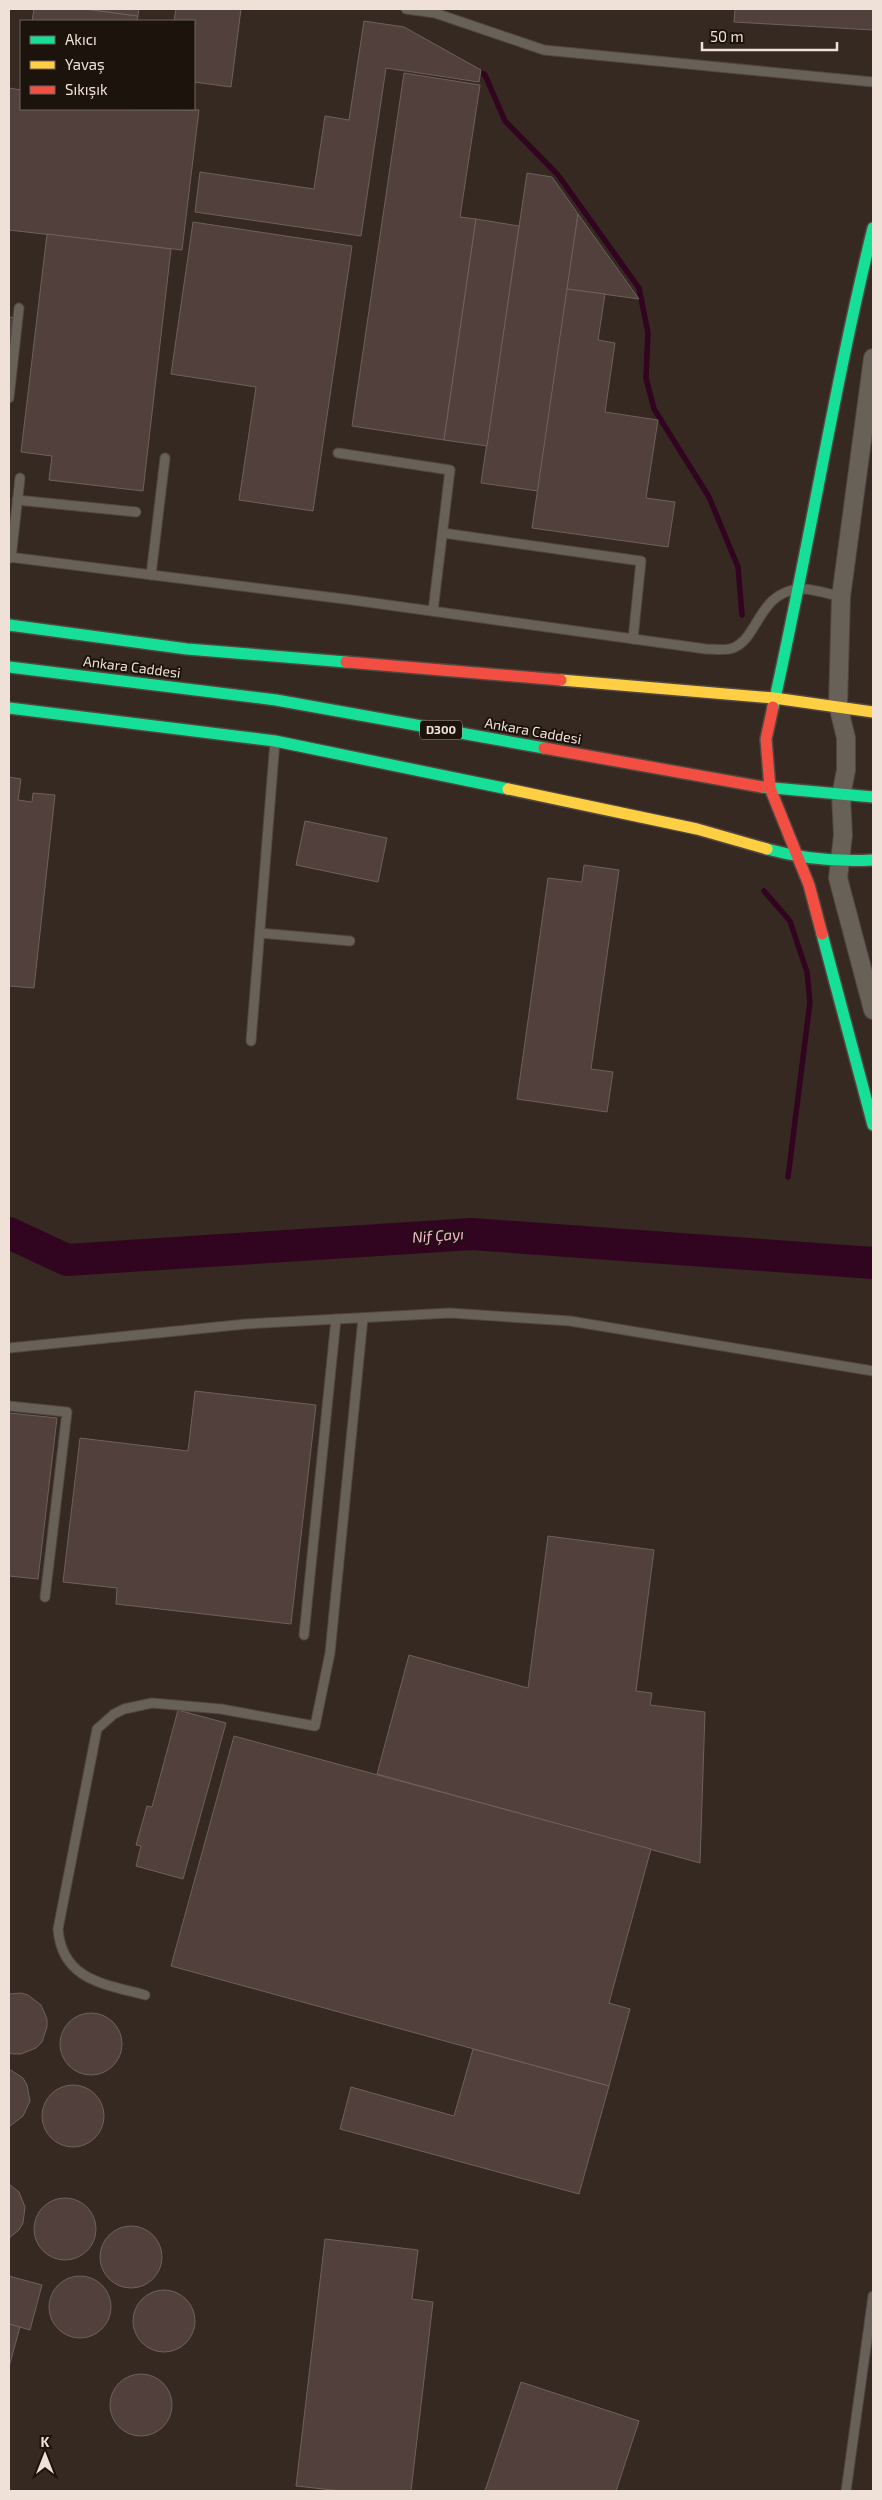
<svg xmlns="http://www.w3.org/2000/svg" width="882" height="2500" font-family="'Exo 2',sans-serif">
	<style>
		.lines { fill: none; stroke-linecap: round; stroke-linejoin: round }
		.stream { stroke: #31041f; stroke-width: 5.5 }
		.river { stroke: #31041f; stroke-width: 32 }
		.building { fill: #52403d; stroke: #6e615d }
		.lane-casing { stroke: #524740; stroke-width: 11 }
		.street-casing { stroke: #524740; stroke-width: 20 }
		.fast-casing { stroke: #524740; stroke-width: 14 }
		.slow-casing { stroke: #524740; stroke-width: 14 }
		.jam-casing { stroke: #524740; stroke-width: 14 }
		.lane { stroke: #686158; stroke-width: 9 }
		.street { stroke: #686158; stroke-width: 18 }
		.fast { stroke: #16e098; stroke-width: 11 }
		.slow { stroke: #ffcf43; stroke-width: 11 }
		.jam { stroke: #f24e42; stroke-width: 11 }
		.labels { text-anchor: middle; stroke-width: 4; stroke-linejoin: round; paint-order: stroke }
		.shield { fill: #1d130d; stroke: #b1a39b; stroke-width: 1 }
		.shield-label { font-size: 12px; font-weight: bold; fill: #f0e1d8 }
		.street-label { font-size: 14px; fill: #f0e1d8; stroke: #1d130d }
		.water-label { font-size: 15px; font-style: italic; fill: #feb5db; stroke: #1d130d }
	</style>
	<rect width="100%" height="100%" fill="#362921"/>
	<g class="lines">
		<!-- stream -->
		<g class="stream">
			<path d="M476 70 485 75 505 121 558 175 639 288 648 333 646 378 654 409 709 497 738 567 742 615"/>
			<path d="M764 891 790 921 807 972 810 1002 788 1177"/>
		</g>
		<!-- river -->
		<path class="river" d="M9 1233 67 1260 472 1234 873 1263"/>
	</g>
	<!-- building -->
	<g class="building">
		<path d="M34 9H85L138 16 137 21H32Z"/>
		<path d="M85 9H139L138 16Z"/>
		<path d="M176 9H241L231 87 194 82V21H174Z"/>
		<path d="M735 9H873V30L734 22Z"/>
		<path d="M364 21 404 27 481 70 479 82 386 68 361 236 195 212 200 172 314 189 325 116 349 120Z"/>
		<path d="M404 73 480 85 460 217 476 219 444 440 352 426Z"/>
		<path d="M9 88 21 90V109L199 110 182 250 9 230Z"/>
		<path d="M527 173 552 177 578 214 538 491 481 483Z"/>
		<path d="M578 214 639 299 567 289Z"/>
		<path d="M476 219 519 226 487 446 444 440Z"/>
		<path d="M193 222 352 246 313 511 239 500 256 387 171 374Z"/>
		<path d="M47 234 171 249 143 491 49 480 52 456 21 452Z"/>
		<path d="M567 289 605 294 598 340 615 343 605 412 658 420 646 498 675 502 668 547 532 528Z"/>
		<path d="M9 317 15 318 9 372Z"/>
		<path d="M9 777 21 779 18 800 32 802 33 793 55 795 34 988 9 986Z"/>
		<path d="M305 821 387 838 378 882 296 865Z"/>
		<path d="M584 865 619 870 591 1069 613 1072 607 1112 517 1099 548 878 582 882Z"/>
		<path d="M195 1391 316 1405 291 1624 116 1604 117 1588 63 1582 80 1438 188 1451Z"/>
		<path d="M9 1413 57 1418 38 1579 9 1576Z"/>
		<path d="M548 1536 654 1550 636 1691 652 1693 650 1705 705 1712 700 1863 377 1774 409 1655 528 1688Z"/>
		<path d="M178 1710 226 1723 183 1879 136 1866 141 1846 136 1845 147 1806 152 1807Z"/>
		<path d="M234 1736 651 1849 609 2003 630 2009 609 2086 171 1966Z"/>
		<path d="M21 1993 28 1995 41 2005 47 2019V2027L42 2042 36 2048 21 2054H13L9 2053V1994Z"/>
		<circle cx="91" cy="2044" r="31"/>
		<path d="M473 2049 609 2086 579 2194 340 2129 351 2087 454 2116Z"/>
		<path d="M9 2069 23 2078 27 2085 30 2101 23 2116 9 2127Z"/>
		<circle cx="73" cy="2116" r="31"/>
		<path d="M9 2184 19 2192 25 2207 23 2223 19 2230 9 2238Z"/>
		<circle cx="65" cy="2229" r="31"/>
		<circle cx="131" cy="2257" r="31"/>
		<path d="M325 2239 418 2250 412 2299 433 2302 411 2491H342L296 2486Z"/>
		<path d="M9 2276 42 2285 30 2330 9 2324Z"/>
		<circle cx="80" cy="2307" r="31"/>
		<circle cx="164" cy="2321" r="31"/>
		<path d="M9 2324 20 2327 9 2367Z"/>
		<circle cx="141" cy="2405" r="31"/>
		<path d="M521 2382 639 2421 616 2491H485Z"/>
	</g>
	<g class="lines">
		<defs>
			<g id="lane">
				<path d="M406 9 435 13 544 50 873 82"/>
				<path d="M9 398 19 308"/>
				<path d="M338 453 450 470 433 611"/>
				<path d="M17 500 136 512"/>
				<path d="M443 533 641 561 633 639"/>
				<path d="M9 557 352 600 706 649C714 649 726 651 733 648 759 638 758 592 800 589 812 588 829 594 841 597"/>
				<path d="M11 558 20 478"/>
				<path d="M151 575 165 458"/>
				<path d="M260 933 350 941"/>
				<path d="M251 1041 275 741"/>
				<path d="M9 1348 246 1324 450 1313 570 1321 873 1371"/>
				<path d="M9 1406 67 1412 45 1597"/>
				<path d="M304 1635 336 1319"/>
				<path d="M145 1995C104 1984 62 1980 58 1929L97 1729 114 1714 124 1709 152 1703 221 1709 315 1726 330 1653 363 1318"/>
				<path d="M846 2491 873 2296"/>
			</g>
			<path id="street" d="M873 358 841 597 838 705 846 738V770L841 796 843 835 838 878 873 1010"/>
			<g id="fast">
				<path d="M9 625 187 649 346 662"/>
				<path d="M9 667 276 700 544 748"/>
				<path d="M773 707C809 548 834 386 873 228"/>
				<path d="M9 708 275 741 508 789"/>
				<path d="M762 787 873 797"/>
				<path d="M767 849C803 859 836 862 873 860"/>
				<path d="M822 934 873 1125"/>
			</g>
			<g id="slow">
				<path d="M561 680 774 698 873 712"/>
				<path d="M508 789 697 829 767 849"/>
			</g>
			<g id="jam">
				<path d="M346 662 561 680"/>
				<path d="M773 707 766 739 770 788 809 885 822 934"/>
				<path d="M544 748 762 787"/>
			</g>
		</defs>
		<!-- lane casing -->
		<use href="#lane" class="lane-casing"/>
		<!-- street casing -->
		<use href="#street" class="street-casing"/>
		<!-- fast casing -->
		<use href="#fast" class="fast-casing"/>
		<!-- slow casing -->
		<use href="#slow" class="slow-casing"/>
		<!-- jam casing -->
		<use href="#jam" class="jam-casing"/>
		<!-- lane -->
		<use href="#lane" class="lane"/>
		<!-- street -->
		<use href="#street" class="street"/>
		<!-- fast -->
		<use href="#fast" class="fast"/>
		<!-- slow -->
		<use href="#slow" class="slow"/>
		<!-- jam -->
		<use href="#jam" class="jam"/>
	</g>
	<g class="labels">
		<!-- shield labels -->
		<rect class="shield" x="420" y="720.5" width="42" height="19" rx="4"/>
		<g class="shield-label">
			<text x="441" y="734">D300</text>
		</g>
		<!-- street labels -->
		<g class="street-label">
			<text transform="translate(132 667) rotate(7)" y="5">Ankara Caddesi</text>
			<text transform="translate(533 731) rotate(10)" y="5">Ankara Caddesi</text>
		</g>
		<!-- water labels -->
		<g class="water-label">
			<text transform="translate(438 1236) rotate(-4)" y="5">Nif Çayı</text>
		</g>
	</g>
	<!-- border -->
	<rect width="882" height="2500" fill="none" stroke="#f0e1d8" stroke-width="20"/>
	<!-- legend -->
	<rect x="20" y="20" width="175" height="90" fill="#1d130d" stroke="#71655e"/>
	<rect x="30" y="36" width="25" height="8" fill="#16e098" stroke="#71655e"/>
	<text x="65" y="45" font-size="15" fill="#f0e1d8">Akıcı</text>
	<rect x="30" y="61" width="25" height="8" fill="#ffcf43" stroke="#71655e"/>
	<text x="65" y="70" font-size="15" fill="#f0e1d8">Yavaş</text>
	<rect x="30" y="86" width="25" height="8" fill="#f24e42" stroke="#71655e"/>
	<text x="65" y="95" font-size="15" fill="#f0e1d8">Sıkışık</text>
	<!-- north arrow -->
	<g transform="translate(45 2455)" stroke="#1d130d" stroke-width="4" paint-order="stroke">
	<path d="M0-4L9 19L0 12L-9 19Z" fill="#f0e1d8"/>
	<text y="-8" font-size="14" font-weight="bold" text-anchor="middle" fill="#f0e1d8">K</text>
	</g>
	<!-- scale -->
	<path d="M702 42v8h135v-8" fill="none" stroke="#f0e1d8" stroke-width="2.5"/>
	<text x="710" y="42" font-size="15" fill="#f0e1d8" stroke="#1d130d" stroke-width="4" paint-order="stroke">50 m</text>
</svg>
